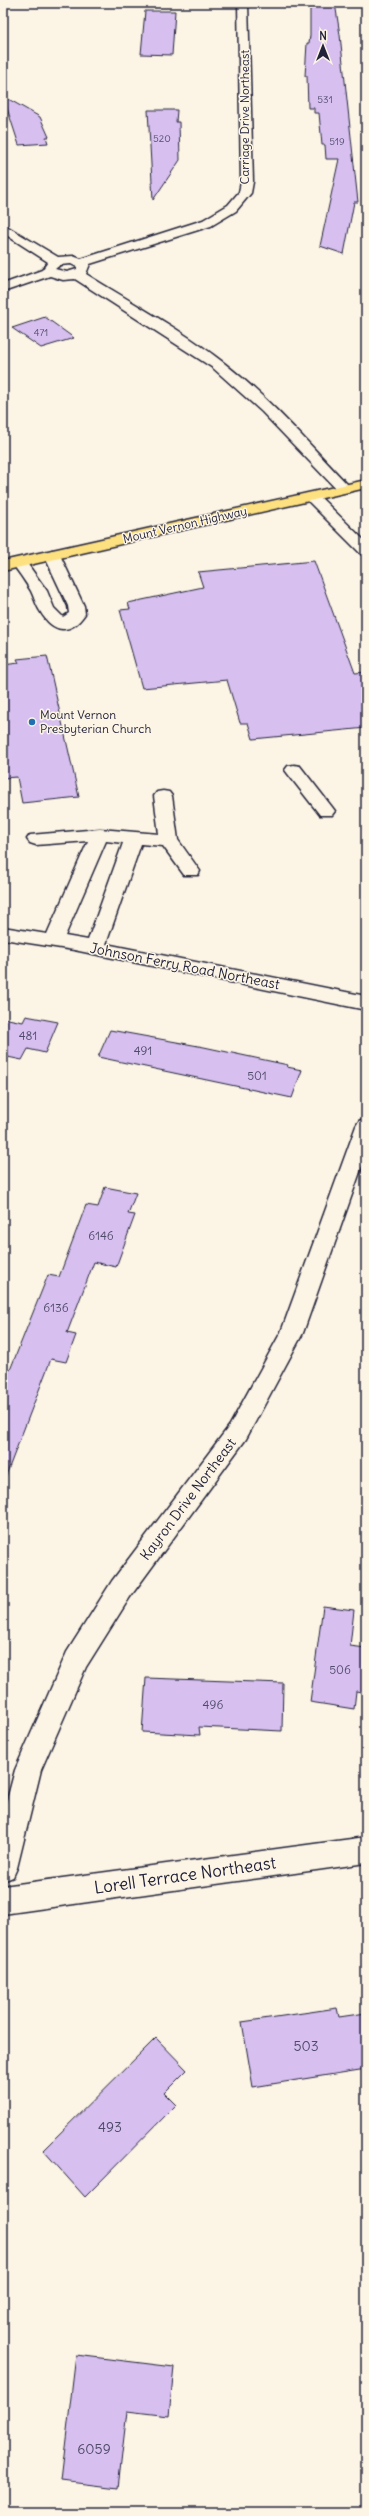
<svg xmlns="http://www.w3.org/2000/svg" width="369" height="2516" font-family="Delius,sans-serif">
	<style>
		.building { fill: #d7c0f0; stroke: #22223b }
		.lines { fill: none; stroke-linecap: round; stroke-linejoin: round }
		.minor-casing { stroke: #22223b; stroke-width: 3 }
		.major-casing { stroke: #22223b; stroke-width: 3 }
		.minor { fill: #fcf5e5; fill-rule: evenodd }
		.major { fill: #fde080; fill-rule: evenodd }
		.poi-dot { fill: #1f6fb2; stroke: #fcf5e5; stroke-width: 1.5 }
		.labels { text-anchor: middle; stroke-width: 3; stroke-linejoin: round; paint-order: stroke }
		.far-number-label { font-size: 10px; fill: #4f4a68 }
		.far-street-label { font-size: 12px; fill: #22223b; stroke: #fcf5e5 }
		.far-poi-label { font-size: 12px; fill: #22223b; stroke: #fcf5e5; text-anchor: start }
		.number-label { font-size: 12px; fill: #4f4a68 }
		.street-label { font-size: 14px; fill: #22223b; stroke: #fcf5e5 }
		.near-number-label { font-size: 14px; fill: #4f4a68 }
		.near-street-label { font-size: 17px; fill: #22223b; stroke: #fcf5e5 }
	</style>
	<rect width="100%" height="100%" fill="#fcf5e5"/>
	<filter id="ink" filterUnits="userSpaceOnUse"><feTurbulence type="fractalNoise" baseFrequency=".025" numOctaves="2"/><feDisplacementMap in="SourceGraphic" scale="8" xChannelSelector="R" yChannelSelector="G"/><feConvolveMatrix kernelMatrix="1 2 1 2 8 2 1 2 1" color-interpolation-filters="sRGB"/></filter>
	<g filter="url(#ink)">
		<!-- building -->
		<g class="building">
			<path d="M310 3H335L340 35 358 202H354L344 254 320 246 339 159H326L325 145H322L319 113H314V108H308L307 76H305L307 43H309L310 35Z"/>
			<path d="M145 11H175L172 55 141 54Z"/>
			<path d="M3 96 40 117 49 137H46L48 143 19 145Z"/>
			<path d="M148 110H177L176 122H179L180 160 153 200Z"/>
			<path d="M45 317 74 338 41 348 12 328Z"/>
			<path d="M314 561 355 673 366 672V728L253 739 248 723H240L227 680 142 688 120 610 130 609 128 603 203 587 198 572Z"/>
			<path d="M47 656 79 797 22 803 17 777 3 778V665L19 663 17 659Z"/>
			<path d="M26 1016 58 1022 45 1053 28 1049 22 1060 3 1056V1018L23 1022Z"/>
			<path d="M110 1030 204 1047 288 1065 287 1067 302 1070 292 1098 98 1057Z"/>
			<path d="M105 1187 136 1193 128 1214 135 1215 116 1267 94 1262 67 1333 76 1335 66 1362 51 1359 5 1478H3V1369L10 1370 48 1275 59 1277 86 1205 98 1207Z"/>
			<path d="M323 1606 354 1610 350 1646 366 1648V1693L356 1691 354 1709 310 1702Z"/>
			<path d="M146 1678 283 1683 282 1731 199 1727 200 1735 142 1732Z"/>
			<path d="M337 2008 339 2017 366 2013V2069L253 2087 242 2022Z"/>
			<path d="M156 2038 187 2070 164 2093 176 2105 85 2197 43 2150Z"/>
			<path d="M76 2355 174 2367 169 2416 127 2411 118 2488 61 2481Z"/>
		</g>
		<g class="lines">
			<defs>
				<g id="minor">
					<path d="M238 3H248L253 182 251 193 236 211 211 226 90 264 86 274C132 303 181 329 224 363 270 399 309 444 349 486L351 489 349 492H339L262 412 213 368 75 279 63 280 50 276 3 292V284L42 270 48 262 3 233V224L58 257 73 256 81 259 203 220 228 205 239 192 241 182ZM71 264 77 267V269L67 272 55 269 60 265Z"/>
					<path d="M312 493 317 494 366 542V556L361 554 307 500 305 497 307 494Z"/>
					<path d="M52 550 60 555 84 606 85 614C70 636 53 633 40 611 36 605 34 597 31 591 25 581 18 571 11 562L14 559H24L47 591 54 608 63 617 69 613 68 606 44 555Z"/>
					<path d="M294 765 300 766 332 807 335 811 332 815H320L288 774 285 770 288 766Z"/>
					<path d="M163 791 169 792 172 796 178 840 200 871 198 875H184L163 846 141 844 106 944 366 996V1010L74 950 3 939V927L47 934 88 841 36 845 30 843 27 839 30 835 100 829 159 834 154 796 157 792ZM106 841 123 843 88 940 65 936Z"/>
					<path d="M366 1118V1155L303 1333 246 1439 130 1597 86 1667 41 1770 17 1868 13 1877 3 1881V1815L15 1770 67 1652 112 1581 230 1425 281 1332 356 1126 359 1121Z"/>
					<path d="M366 1837V1863L3 1914V1886Z"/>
				</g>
				<path id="major" d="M366 480V488L3 571V561Z"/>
			</defs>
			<!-- minor casing -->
			<use href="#minor" class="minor-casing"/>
			<!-- major casing -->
			<use href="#major" class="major-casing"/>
			<!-- minor -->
			<use href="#minor" class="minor"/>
			<!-- major -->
			<use href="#major" class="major"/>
		</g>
	</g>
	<!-- markers -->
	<circle class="poi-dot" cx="32" cy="722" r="4"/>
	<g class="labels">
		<!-- far-number labels -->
		<g class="far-number-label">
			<text x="325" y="103">531</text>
			<text x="162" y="142">520</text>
			<text x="337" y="145">519</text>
			<text x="41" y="336">471</text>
		</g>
		<!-- far-street labels -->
		<g class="far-street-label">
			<text transform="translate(245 117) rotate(-90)" y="4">Carriage Drive Northeast</text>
			<text transform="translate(185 525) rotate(-13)" y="4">Mount Vernon Highway</text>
		</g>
		<!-- far-poi labels -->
		<g class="far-poi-label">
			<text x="40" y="719">Mount Vernon<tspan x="40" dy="14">Presbyterian Church</tspan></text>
		</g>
		<!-- number labels -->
		<g class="number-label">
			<text x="28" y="1040">481</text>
			<text x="143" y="1055">491</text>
			<text x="257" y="1080">501</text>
			<text x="101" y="1240">6146</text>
			<text x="56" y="1312">6136</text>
			<text x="340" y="1674">506</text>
			<text x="213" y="1709">496</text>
		</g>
		<!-- street labels -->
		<g class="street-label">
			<text transform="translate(185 966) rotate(11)" y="5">Johnson Ferry Road Northeast</text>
			<text transform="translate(188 1499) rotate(-53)" y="5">Kayron Drive Northeast</text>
		</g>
		<!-- near-number labels -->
		<g class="near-number-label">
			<text x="306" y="2051">503</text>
			<text x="110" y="2132">493</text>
			<text x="94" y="2454">6059</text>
		</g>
		<!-- near-street labels -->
		<g class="near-street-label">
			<text transform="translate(185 1875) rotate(-8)" y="6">Lorell Terrace Northeast</text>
		</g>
	</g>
	<!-- margin -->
	<rect width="369" height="2516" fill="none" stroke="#fcf5e5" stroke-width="16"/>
	<rect x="8" y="8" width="353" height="2500" fill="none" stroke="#22223b" stroke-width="1.5" filter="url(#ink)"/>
	<!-- north arrow -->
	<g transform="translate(323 46)" stroke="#fcf5e5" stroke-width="3" paint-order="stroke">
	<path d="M0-3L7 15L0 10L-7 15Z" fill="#22223b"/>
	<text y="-6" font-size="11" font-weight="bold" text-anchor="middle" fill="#22223b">N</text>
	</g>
</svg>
